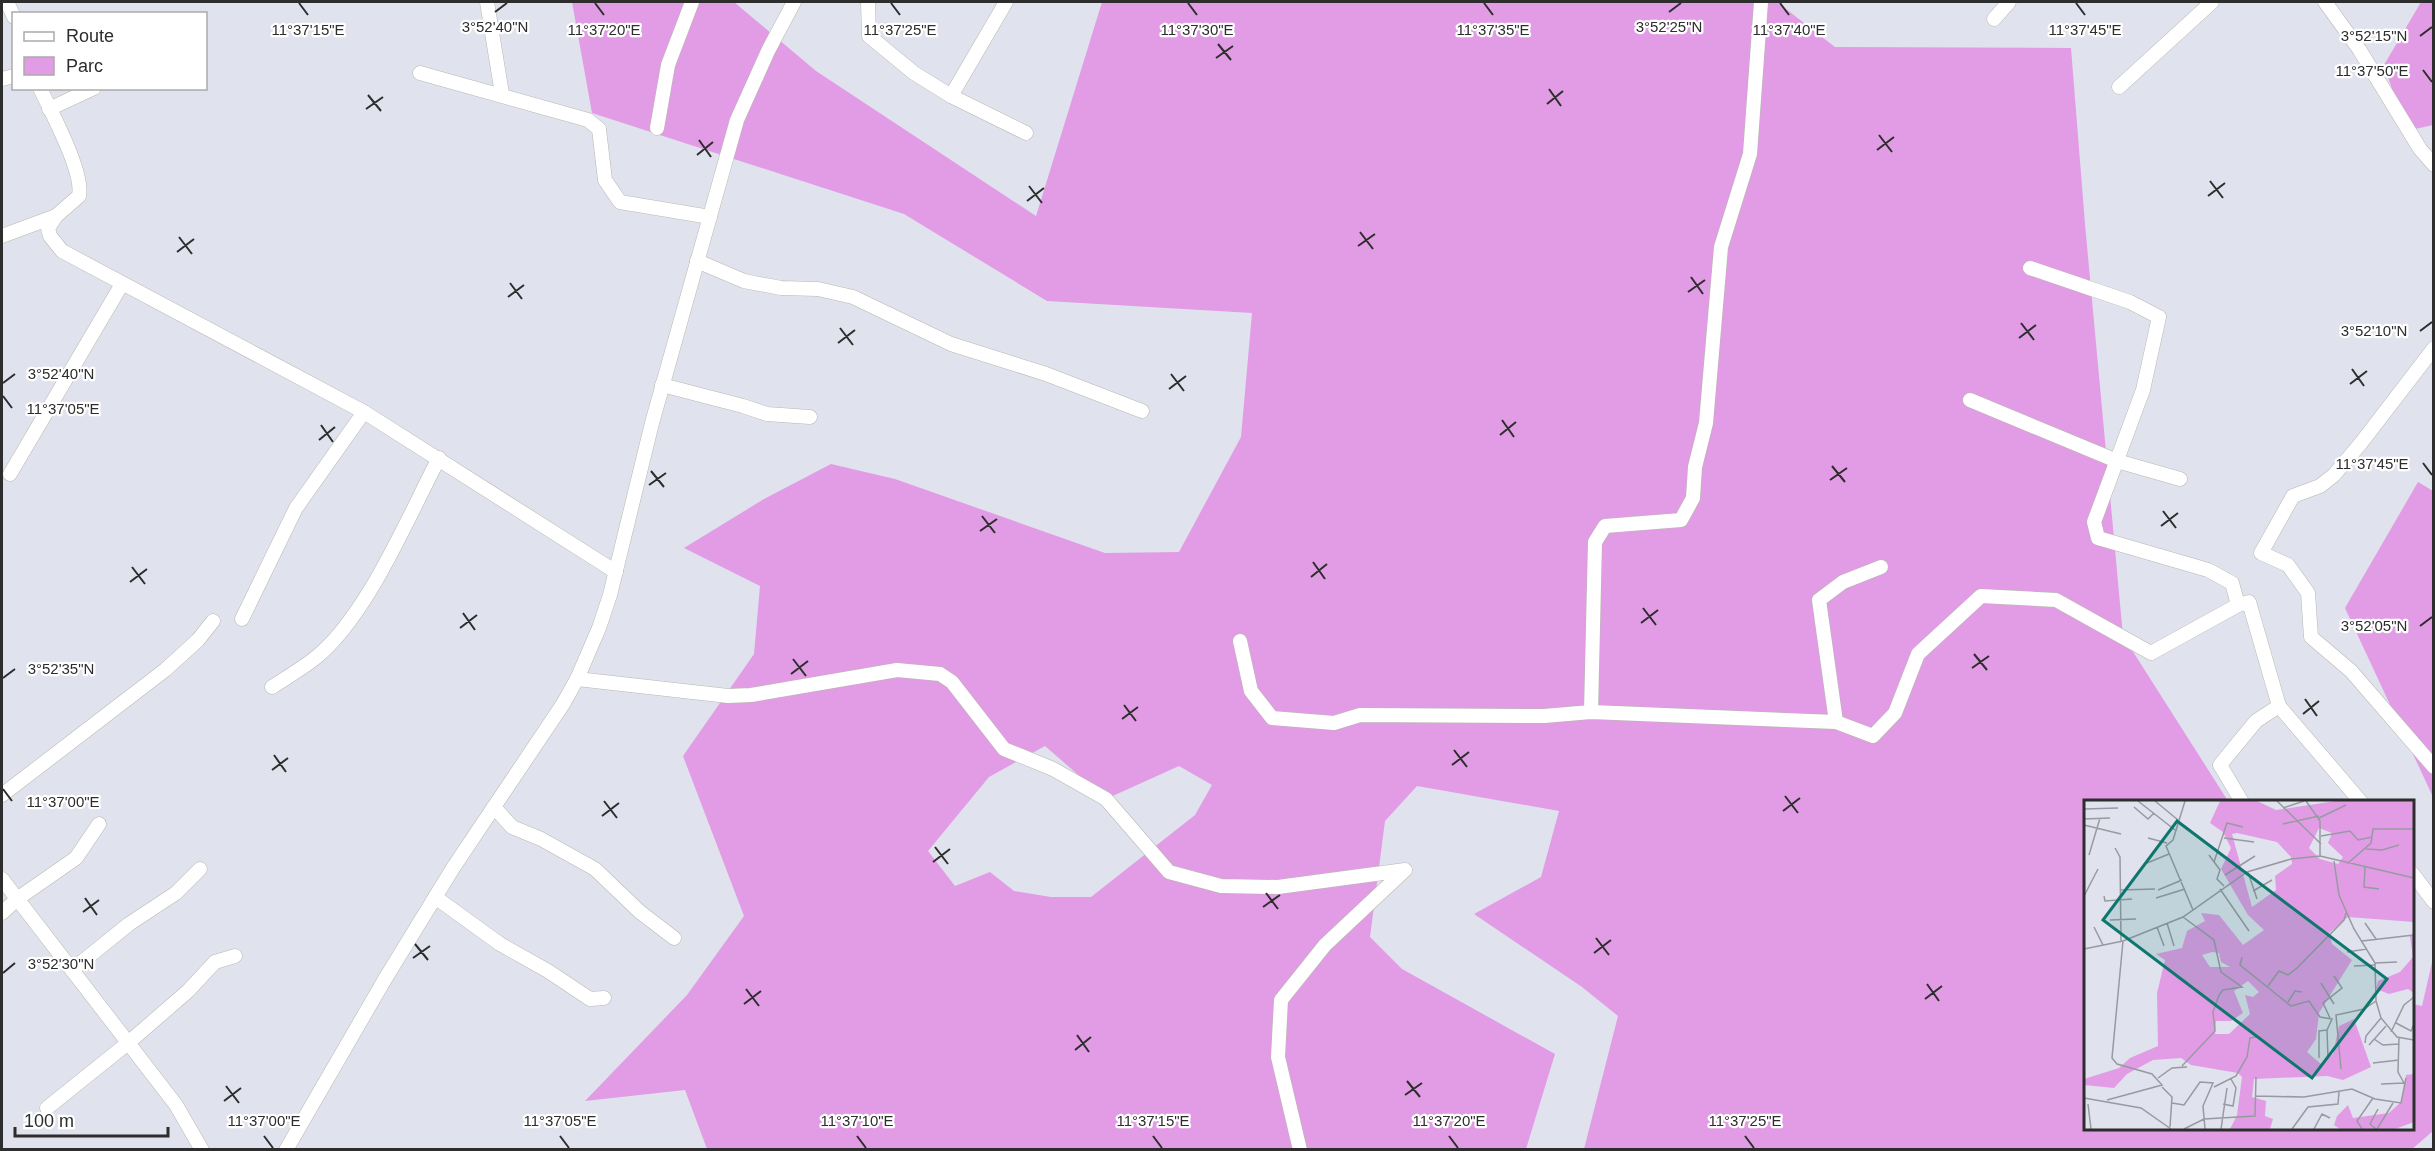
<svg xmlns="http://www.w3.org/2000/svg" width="2435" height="1151" font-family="Arial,sans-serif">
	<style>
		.green { fill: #e29ce5; fill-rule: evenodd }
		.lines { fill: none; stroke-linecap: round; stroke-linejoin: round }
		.minor-casing { stroke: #b7b9ad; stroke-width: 15 }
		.minor { stroke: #fff; stroke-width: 14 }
		.ticks { fill: none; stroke: #2d2d2d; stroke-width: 2 }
		.inset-road { fill: none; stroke: #989aa1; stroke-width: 1.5 }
		.view { fill: #0f766e; fill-opacity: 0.15; stroke: #0f766e; stroke-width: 3 }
		.inset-edge { fill: none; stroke: #2d2d2d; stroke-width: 3 }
		.ticks-label { font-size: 15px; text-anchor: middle; fill: #2d2d2d; stroke: #fff; stroke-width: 4.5; stroke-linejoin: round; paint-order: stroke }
	</style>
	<rect width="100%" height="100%" fill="#e0e2ee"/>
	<!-- green -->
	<g class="green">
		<path d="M572 2H734L816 71 1036 216 1102 2H1777L1835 47 2071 48 2085 224 2123 636 2228 801 2086 802V1128H2412L2413 1004 2422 1006 2433 958V1131L2411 1150 1584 1149 1618 1016 1582 987 1474 914 1541 877 1559 811 1417 786 1385 821 1370 937 1402 969 1555 1054 1526 1149H707L685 1090 585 1101 687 995 744 916 683 756 754 654 760 586 684 548 764 499 831 464 895 479 1105 553 1179 552 1241 437 1252 313 1047 301 904 214 592 113ZM1045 746 1106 799 1179 766 1212 785 1195 815 1091 897H1051L1014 891 990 872 955 886 928 851 989 777Z"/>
		<path d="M2421 2H2433V125L2406 131 2384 65Z"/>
		<path d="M2418 482 2433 491V797L2345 608Z"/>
	</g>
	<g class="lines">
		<defs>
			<g id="minor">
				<path d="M7 2 14 17"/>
				<path d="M487 2 502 94"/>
				<path d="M868 2 869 36 914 73 951 96 1026 133"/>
				<path d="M2325 2 2359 49 2420 149 2434 165"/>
				<path d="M1994 19 2009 2"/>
				<path d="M420 73 588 120 599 129 605 180 620 202 710 217"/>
				<path d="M2 79 14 76"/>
				<path d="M2119 87 2212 2"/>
				<path d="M40 88C51 112 84 172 79 196L56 216 48 228 50 236 62 251 364 412 616 572"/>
				<path d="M951 96 1006 2"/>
				<path d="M49 109 94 88"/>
				<path d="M657 128 668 65 692 2"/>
				<path d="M2 236 56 216"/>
				<path d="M697 261 744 281 781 288 818 289 853 297 951 344 1046 374 1142 411"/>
				<path d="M2030 268 2130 302 2159 317 2143 390 2094 522 2098 538 2208 570 2232 583 2238 605"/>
				<path d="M2434 348 2361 443 2334 475 2320 486 2293 496 2261 553 2288 565 2308 593 2311 637 2351 671 2434 767"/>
				<path d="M662 385 743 406 767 414 810 417"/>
				<path d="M1970 400 2117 461 2180 479"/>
				<path d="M10 474 122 284"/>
				<path d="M242 619 296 508 364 412"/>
				<path d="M1240 641 1251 691 1272 718 1334 723 1360 715 1544 716 1591 712 1836 722 1873 736 1895 713 1918 654 1981 596 2056 600 2151 653 2238 605 2249 602 2279 706 2361 802"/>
				<path d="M577 679 728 696 751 695 897 670 940 674 952 682 1004 749 1053 769 1106 799 1169 872 1221 886 1278 887 1405 870 1325 945 1281 1000 1278 1057 1300 1150"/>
				<path d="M272 687C286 678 301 669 314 659 366 619 408 517 439 458"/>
				<path d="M1591 712 1595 542 1605 526 1681 520 1693 498 1695 467 1706 423 1721 247 1750 154 1761 2"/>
				<path d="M1836 722 1819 600 1843 582 1881 567"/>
				<path d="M2 795 165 670 198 640 213 621"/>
				<path d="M2242 802 2220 765 2256 721 2279 706"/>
				<path d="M494 807 512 827 541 839 595 869 640 912 674 938"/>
				<path d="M2412 873 2434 902"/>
				<path d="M2 879 176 1105 202 1150"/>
				<path d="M435 897 500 944 548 971 590 999 604 998"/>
				<path d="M2 913 17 899 76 858 99 824"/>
				<path d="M72 970 129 924 176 893 200 869"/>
				<path d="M47 1108 128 1043 188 991 215 962 235 956"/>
				<path d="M286 1150 385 979 453 868 563 704 577 679 599 628 610 595 652 423 737 120 768 51 794 2"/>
			</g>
		</defs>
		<!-- minor casing -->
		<use href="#minor" class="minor-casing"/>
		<!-- minor -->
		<use href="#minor" class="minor"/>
	</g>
	<!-- ticks -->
	<path class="ticks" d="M299 3 308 15M595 3 604 15M891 3 900 15M1188 3 1197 15M1484 3 1493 15M1780 3 1789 15M2076 3 2085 15M495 12 507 3M1669 12 1681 3M2420 36 2432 27M1218 44 1231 60M1216 58 1233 46M2423 70 2432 82M1549 89 1561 106M368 95 381 111M1547 104 1563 91M366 109 383 97M1879 135 1892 152M699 140 711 157M1877 150 1894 137M697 155 713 142M2210 181 2223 198M1029 186 1042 203M2208 196 2225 183M1027 201 1044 188M1360 232 1373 249M179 237 192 254M1358 246 1375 234M177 252 194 239M1691 277 1703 294M510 283 522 299M1688 292 1705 280M508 297 524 285M2021 323 2034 340M840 328 853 345M2420 331 2432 322M2019 338 2036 325M838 343 855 330M2352 369 2364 386M1171 374 1184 391M3 383 15 374M2350 384 2367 371M1169 389 1186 376M3 396 12 408M1502 420 1514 437M321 425 333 442M1500 435 1516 422M319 440 335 427M2423 463 2432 475M1832 466 1845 482M651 471 664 487M1830 480 1847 468M649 485 666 473M2163 511 2176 528M982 516 995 533M2161 526 2178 513M980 531 997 519M1313 562 1325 579M132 567 145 584M1311 577 1327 564M130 582 147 569M1643 608 1656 625M463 613 475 630M1641 623 1658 610M2420 626 2432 617M460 628 477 615M1974 654 1987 670M793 659 806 676M1972 668 1989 656M791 674 808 661M3 678 15 669M2305 699 2317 716M1124 705 1136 721M2303 714 2319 701M1122 719 1138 707M1454 750 1467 767M274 755 286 772M1452 765 1469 752M272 770 288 758M3 789 12 801M1785 796 1798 813M604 801 617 818M1783 811 1800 798M602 816 619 803M935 847 948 864M933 862 950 849M1266 893 1278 909M85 898 97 915M1263 907 1280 895M83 912 99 900M1596 938 1609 955M415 944 428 960M1594 953 1611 940M413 958 430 946M3 973 15 963M1927 984 1939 1001M746 989 759 1006M1925 999 1942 986M744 1004 761 991M1077 1035 1089 1052M1075 1050 1091 1037M1407 1081 1420 1097M226 1086 239 1103M1405 1095 1422 1083M224 1101 241 1088M264 1136 273 1148M560 1136 569 1148M857 1136 866 1148M1153 1136 1162 1148M1449 1136 1458 1148M1745 1136 1754 1148"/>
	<!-- overview -->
	<g transform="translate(2084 800)">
		<rect width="330" height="330" fill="#e0e2ee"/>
		<path d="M136 1H173L192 10 252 1H330V122L264 117 245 133 248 144 268 160 235 213 232 239 223 252 237 264 249 254 255 226 270 219 287 267 259 280 243 276 170 279 168 297 182 301 181 316 189 319 186 329H146L153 315 158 277 154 273 107 265 97 258 69 260 43 274 30 288 0 285V279L35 268 46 258 74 246 73 193 81 160 72 154 98 148 103 131 121 121 117 113 135 115 159 145 180 130 164 115 137 69 147 48 139 32 126 23ZM235 28 248 33 244 43 259 57 254 64 236 59 225 48ZM153 33 193 42 207 57 208 64 191 76 192 90 168 107 148 34ZM128 152 135 153 137 162 146 167H126L118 155ZM164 181 175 192 169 197 161 195 166 214 145 234H131L132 221H147L159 213 150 191ZM330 135V193L324 189 305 194 292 189 294 181 316 172 329 157 326 136ZM330 274V322L311 329H256L250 325 253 316 264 305 269 318 305 313 318 301 322 275Z" fill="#e29ce5" fill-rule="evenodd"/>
		<path class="inset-road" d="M54 1 91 30M71 1 94 20M101 1 89 40 82 46 109 110M193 1 237 44M50 7 64 19 70 13M199 8 220 1M0 9 34 8M235 18 262 5M0 19 26 18M199 24 235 16M0 25 37 34M237 36 266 31 274 40 288 37M64 38 83 43M140 38 170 42M31 48 36 57 37 141M282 49 298 50 315 45M5 55 16 18M125 55 136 70 133 79 140 86M236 56 330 78M250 61 255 95 270 129 291 163 292 201 297 218 313 237 330 240M130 62 143 23 159 27M63 63 85 54M263 64 287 43 289 29H330M281 67 280 87 295 89M164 72 173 99M141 75 171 56M136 89 165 131M36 90 71 89M74 90 98 80M169 91 188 80M0 96 14 69M20 96 21 101 48 99M72 98 101 89M26 120 52 119M83 123 90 146M281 123 292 139M10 127 19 145M73 127 80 146M278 141 330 135M0 149 39 141 99 117 163 72 207 59 236 56V21L222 1M263 152 283 149M158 157 156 165 207 206 225 201 236 217 248 219 243 230 244 258M291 163 313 162M270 166 292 165M237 183 250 204M184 186 195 171 204 175 213 168 260 120 262 113M204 202 211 191 218 192M246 218 239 203 258 188 250 176M312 223 327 231 330 224M307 232 320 205 330 197M315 238 314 272 320 283M290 239 299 245 315 244M281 243 282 236 297 218M285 245 302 226M235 258V231L243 230M289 263 315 260M98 266 131 231 129 212 135 195 139 190 158 187 137 172 130 140 99 117M257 269 252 215 280 209 292 201M74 278 88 268 103 267M297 284 321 283M78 287 88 297 86 327M130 287 152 276 163 257 166 238 172 237M172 296 220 297 268 289 291 299 317 303 322 278M0 298 57 308 87 329M23 300 78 285 68 274 33 264 28 258 39 141M88 303 100 305 116 282 129 283 119 306 121 329M4 304 7 329M139 304 149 306 152 288 147 279M100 329 120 319 171 316 172 277M137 329 143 288M208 329 224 307 254 304 255 292M230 329 238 314 246 318M278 329 273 321 289 298M292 329 286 324 294 309M293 329 309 303"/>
		<path class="view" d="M93 21 303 179 228 278 19 120Z"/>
		<rect width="330" height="330" class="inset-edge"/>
	</g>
	<g class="ticks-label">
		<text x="495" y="32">3°52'40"N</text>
		<text x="1669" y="32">3°52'25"N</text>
		<text x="308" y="35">11°37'15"E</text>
		<text x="604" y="35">11°37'20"E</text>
		<text x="900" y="35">11°37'25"E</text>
		<text x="1197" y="35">11°37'30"E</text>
		<text x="1493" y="35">11°37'35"E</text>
		<text x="1789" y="35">11°37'40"E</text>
		<text x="2085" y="35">11°37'45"E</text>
		<text x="2374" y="41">3°52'15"N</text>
		<text x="2372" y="76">11°37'50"E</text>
		<text x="2374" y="336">3°52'10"N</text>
		<text x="61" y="379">3°52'40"N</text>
		<text x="63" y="414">11°37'05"E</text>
		<text x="2372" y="469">11°37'45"E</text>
		<text x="2374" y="631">3°52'05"N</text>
		<text x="61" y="674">3°52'35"N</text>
		<text x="63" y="807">11°37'00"E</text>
		<text x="61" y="969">3°52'30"N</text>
		<text x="264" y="1126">11°37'00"E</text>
		<text x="560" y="1126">11°37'05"E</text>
		<text x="857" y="1126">11°37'10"E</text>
		<text x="1153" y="1126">11°37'15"E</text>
		<text x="1449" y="1126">11°37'20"E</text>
		<text x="1745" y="1126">11°37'25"E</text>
	</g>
	<!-- border -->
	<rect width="2435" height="1151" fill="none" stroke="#2d2d2d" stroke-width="6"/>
	<!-- legend -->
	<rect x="12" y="12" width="195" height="78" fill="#ffffff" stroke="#ababab" stroke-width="1.5"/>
	<rect x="24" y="32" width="30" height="9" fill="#ffffff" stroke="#ababab" stroke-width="1.5"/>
	<text x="66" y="42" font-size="18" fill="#2d2d2d">Route</text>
	<rect x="24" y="57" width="30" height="18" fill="#e29ce5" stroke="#ababab" stroke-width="1.5"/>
	<text x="66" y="72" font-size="18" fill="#2d2d2d">Parc</text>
	<!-- scale -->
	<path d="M15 1127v9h153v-9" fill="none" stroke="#2d2d2d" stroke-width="3"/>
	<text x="24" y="1127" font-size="18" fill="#2d2d2d" stroke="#ffffff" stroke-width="4.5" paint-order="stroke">100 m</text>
</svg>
